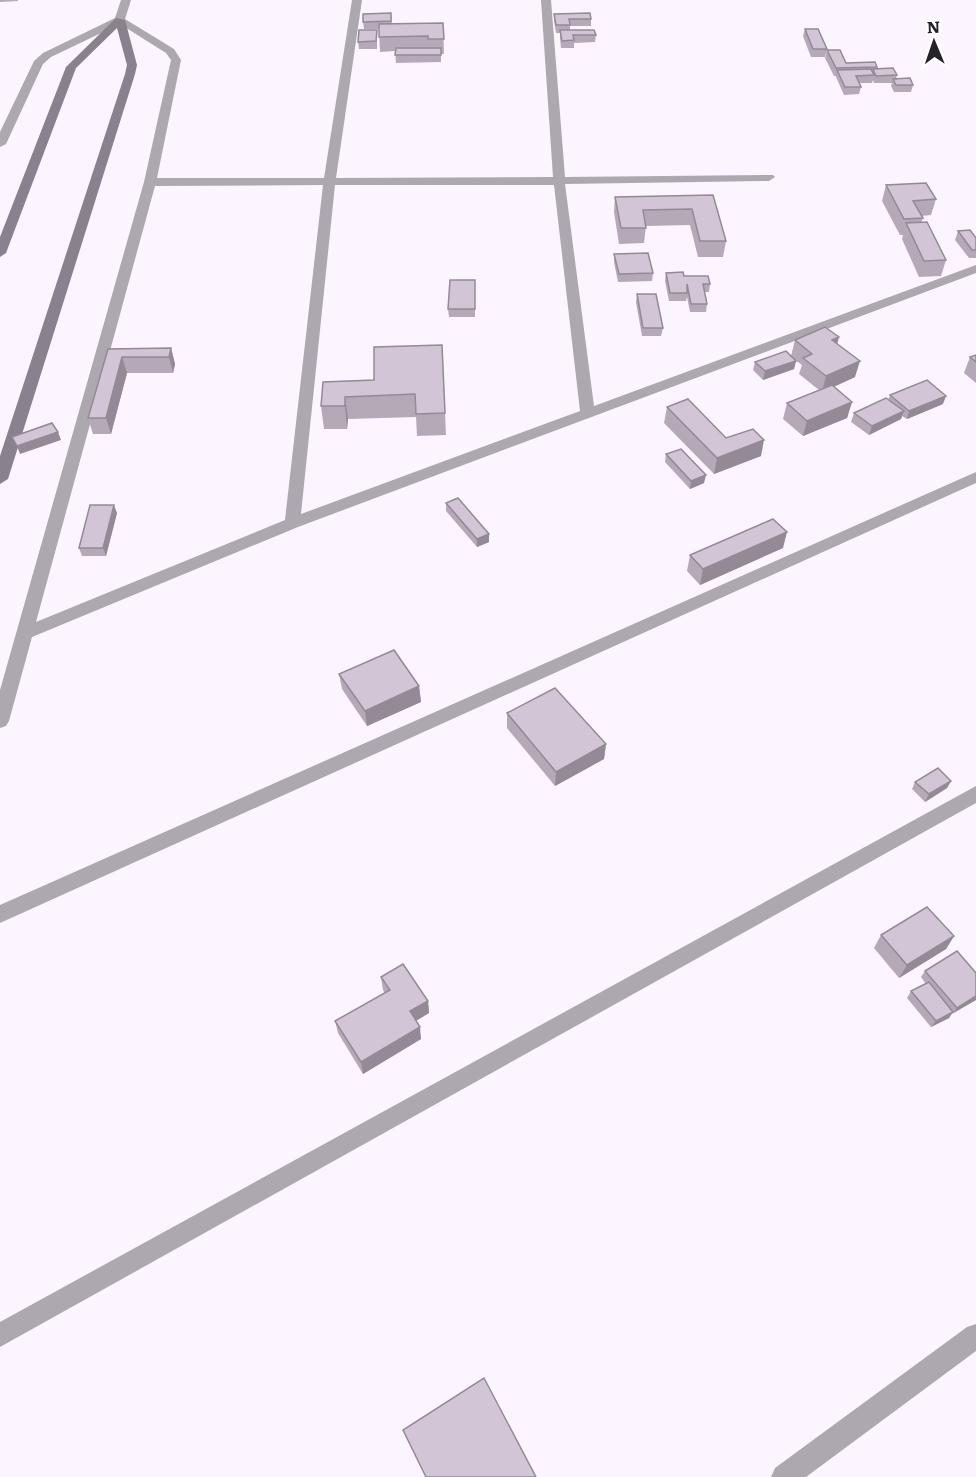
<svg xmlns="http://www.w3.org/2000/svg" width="976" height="1477" font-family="Literata,serif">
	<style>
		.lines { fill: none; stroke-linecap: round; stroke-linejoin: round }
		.street { fill: #ada8af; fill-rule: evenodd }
		.secondary { fill: #89818b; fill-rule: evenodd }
		.wall { fill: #b5a9b8 }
		.shaded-wall { fill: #938a96 }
		.building { fill: #d2c5d6; stroke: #938a96; stroke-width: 1.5 }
	</style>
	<rect width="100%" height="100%" fill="#fcf4ff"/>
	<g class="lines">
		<!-- street -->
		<g class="street">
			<path d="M121 0H131L125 19 174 49 181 60 157 178H324L352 0H362L336 178 553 177 541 0H551L565 177 773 175 775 177 769 181 565 184 594 406 976 265V273L298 527 32 637 9 721 6 726 0 728V690L144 182 171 60 166 53 120 24 51 57 43 64 6 144 0 147V132L34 61 43 53 115 18ZM323 185 285 520 36 622 155 186ZM335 185H554L580 411 301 514Z"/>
			<path d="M976 472V483L0 923V905Z"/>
			<path d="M976 786V803L0 1347V1322Z"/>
			<path d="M976 1324V1351L806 1477H771L775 1468 967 1327Z"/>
		</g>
		<!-- secondary -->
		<path class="secondary" d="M116 18 125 20 137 65 135 74 8 479 0 484V456L125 74 127 65 117 28 76 68 6 253 0 257V237L66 67Z"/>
	</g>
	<!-- wall -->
	<g class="wall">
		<path d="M0 0H18V1L0 2Z"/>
		<path d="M391 13 392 24 443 23 444 54H441V62L396 63 395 51 380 52 379 29H364L363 22Z"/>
		<path d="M554 14 591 19V26H570V30L596 35 595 42 574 43V48H561L560 38V33H556L554 21Z"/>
		<path d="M805 29 827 49 825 57H811L803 36Z"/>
		<path d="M377 30V49H359L358 42Z"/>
		<path d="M827 50 846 63 877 67V69L897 75 896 79 913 85 911 92H894L891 86 892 83H874L873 80 872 83H860L861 87 859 94 844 95 836 77V76H834L825 58Z"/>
		<path d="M886 185 936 199 931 215 921 216 923 218 921 223 946 260 941 276 919 277 902 239 903 235H900L882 201Z"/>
		<path d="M713 195 726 241 723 257H698L690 225 646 226 644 243 619 244 614 212 615 197Z"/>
		<path d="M958 231 976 238V258H969L955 240Z"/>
		<path d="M614 254 653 273 652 281 618 282 614 262Z"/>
		<path d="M666 273 684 276 710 284 709 292H704L707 304 706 312H690L687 297 686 301H669L665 281Z"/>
		<path d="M475 280V317H449L448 309Z"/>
		<path d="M637 294 663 328 661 336H642L636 302Z"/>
		<path d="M795 340 837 344 855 377 834 387 852 402 847 418 803 436 783 419 787 403 819 390 799 374 802 365 795 360 796 361 794 369 763 380 753 370 755 362 791 356Z"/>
		<path d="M442 345 446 435 417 436 416 417 348 419 347 429H324L321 406Z"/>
		<path d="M171 348 175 364 173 373H127L111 434H93L88 418 108 349Z"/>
		<path d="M976 355V383L964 373 970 357Z"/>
		<path d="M890 395 943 404 907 419 902 416 901 419 869 435 851 422 854 413 888 400Z"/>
		<path d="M667 407 726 438 761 456 714 474 664 423Z"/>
		<path d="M666 454 704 483 690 489 665 462Z"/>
		<path d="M446 503 489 534V542L477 547 446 511Z"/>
		<path d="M117 513 106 556H82L79 548Z"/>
		<path d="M783 548 700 585 687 571 690 555Z"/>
		<path d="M339 674 419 686 421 702 367 726 342 689Z"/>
		<path d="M507 713 606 744 604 759 555 786 507 728Z"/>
		<path d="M951 781 947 788 925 802 912 789 915 782Z"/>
		<path d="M881 935 954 936 946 949 899 978 874 948Z"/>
		<path d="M925 971 976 973V1000L952 1013 949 1018 931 1027 907 998 911 991 926 984 921 977Z"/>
		<path d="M381 977 428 1001 429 1013 416 1021 421 1039 363 1074 338 1033 335 1021 385 993 383 990Z"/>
	</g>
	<!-- shaded-wall -->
	<g class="shaded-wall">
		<path d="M839 337 835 353 832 340Z"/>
		<path d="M171 348 175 364 173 373 169 357Z"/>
		<path d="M122 357 127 373 111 434 106 418Z"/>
		<path d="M796 361 794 369 763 380 765 371Z"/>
		<path d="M860 361 855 377 822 392 826 376Z"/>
		<path d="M946 396 943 404 907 419 909 411Z"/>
		<path d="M345 397 348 419 347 429 345 406Z"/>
		<path d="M852 402 847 418 803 436 807 421Z"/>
		<path d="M904 411 901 419 869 435 872 426Z"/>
		<path d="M58 432 61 440 20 454 17 446Z"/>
		<path d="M764 440 761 456 714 474 717 458Z"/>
		<path d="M706 475 704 483 690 489 691 481Z"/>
		<path d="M114 505 117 513 106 556 103 548Z"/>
		<path d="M787 532 783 548 700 585 703 569Z"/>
		<path d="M489 534V542L477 547V539Z"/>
		<path d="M419 686 421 702 367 726 365 711Z"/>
		<path d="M606 744 604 759 555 786 556 772Z"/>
		<path d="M951 781 947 788 925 802 929 794Z"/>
		<path d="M954 936 946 949 899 978 907 965Z"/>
		<path d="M976 996V1000L952 1014 957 1008Z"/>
		<path d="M428 1001 429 1013 412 1023 410 1011Z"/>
		<path d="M953 1012 949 1018 931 1027 936 1021Z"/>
		<path d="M420 1027 421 1039 363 1074 361 1062Z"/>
	</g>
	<!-- building -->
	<g class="building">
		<path d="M391 13V21L363 22V14Z"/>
		<path d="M590 13 591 19H569L570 25H556L554 14Z"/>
		<path d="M443 23 444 39H428V36L379 37V24Z"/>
		<path d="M805 29H818L827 49H813Z"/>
		<path d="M359 30H377L376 41 358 42Z"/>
		<path d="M560 30H594L596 35H573L574 40 562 41Z"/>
		<path d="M396 48H441V55H395Z"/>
		<path d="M827 50H840L846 63 875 62 877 67 836 68Z"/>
		<path d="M893 68 897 75 876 76 873 69Z"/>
		<path d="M871 69 874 75 856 76 861 87H845L837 70Z"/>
		<path d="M910 78 913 85H896L893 79Z"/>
		<path d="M926 183 936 199 913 201 923 218 904 219 886 185Z"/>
		<path d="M713 195 726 241H700L692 209 643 210 646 228H621L615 197Z"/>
		<path d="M927 222 946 260 924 261 906 223Z"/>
		<path d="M970 230 976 238V250H972L958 231Z"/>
		<path d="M648 253 653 273 619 274 614 254Z"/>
		<path d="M683 272 684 276H708L710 284H703L707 304H691L687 284V293H670L666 273Z"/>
		<path d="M450 280H475V309H448Z"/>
		<path d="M637 294H656L663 328H643Z"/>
		<path d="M825 327 839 337 832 340 860 361 826 376 803 358 812 354 795 340Z"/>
		<path d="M442 345 445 413 416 414 415 394 345 397V406H321L323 382 374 380V347Z"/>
		<path d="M171 348 169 357H122L106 418H88L108 349Z"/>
		<path d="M786 351 796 361 765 371 755 362Z"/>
		<path d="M976 355V362L970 357Z"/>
		<path d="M927 380 946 396 909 411 890 395Z"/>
		<path d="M832 385 852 402 807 421 787 403Z"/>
		<path d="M886 398 904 411 872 426 854 413Z"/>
		<path d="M688 399 726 438 753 429 764 440 717 458 667 407Z"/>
		<path d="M52 423 58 432 17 446 12 437Z"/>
		<path d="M681 449 706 475 691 481 666 454Z"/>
		<path d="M458 498 489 534 477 539 446 503Z"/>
		<path d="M90 505H114L103 548H79Z"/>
		<path d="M773 519 787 532 703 569 690 555Z"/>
		<path d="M394 650 419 686 365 711 339 674Z"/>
		<path d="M555 688 606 744 556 772 507 713Z"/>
		<path d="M938 768 951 781 929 794 915 782Z"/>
		<path d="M927 907 954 936 907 965 881 935Z"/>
		<path d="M957 951 976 973V996L957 1008 925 971Z"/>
		<path d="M403 964 428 1001 410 1011 420 1027 361 1062 335 1021 390 990 381 977Z"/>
		<path d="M929 982 953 1012 936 1021 911 991Z"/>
		<path d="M484 1378 536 1477H426L403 1430Z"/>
	</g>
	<!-- north arrow -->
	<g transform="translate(934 42) rotate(358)" stroke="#ffffff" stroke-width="4.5" paint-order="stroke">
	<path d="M0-4.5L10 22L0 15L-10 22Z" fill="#272228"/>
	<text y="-9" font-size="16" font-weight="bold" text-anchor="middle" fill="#272228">N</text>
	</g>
</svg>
